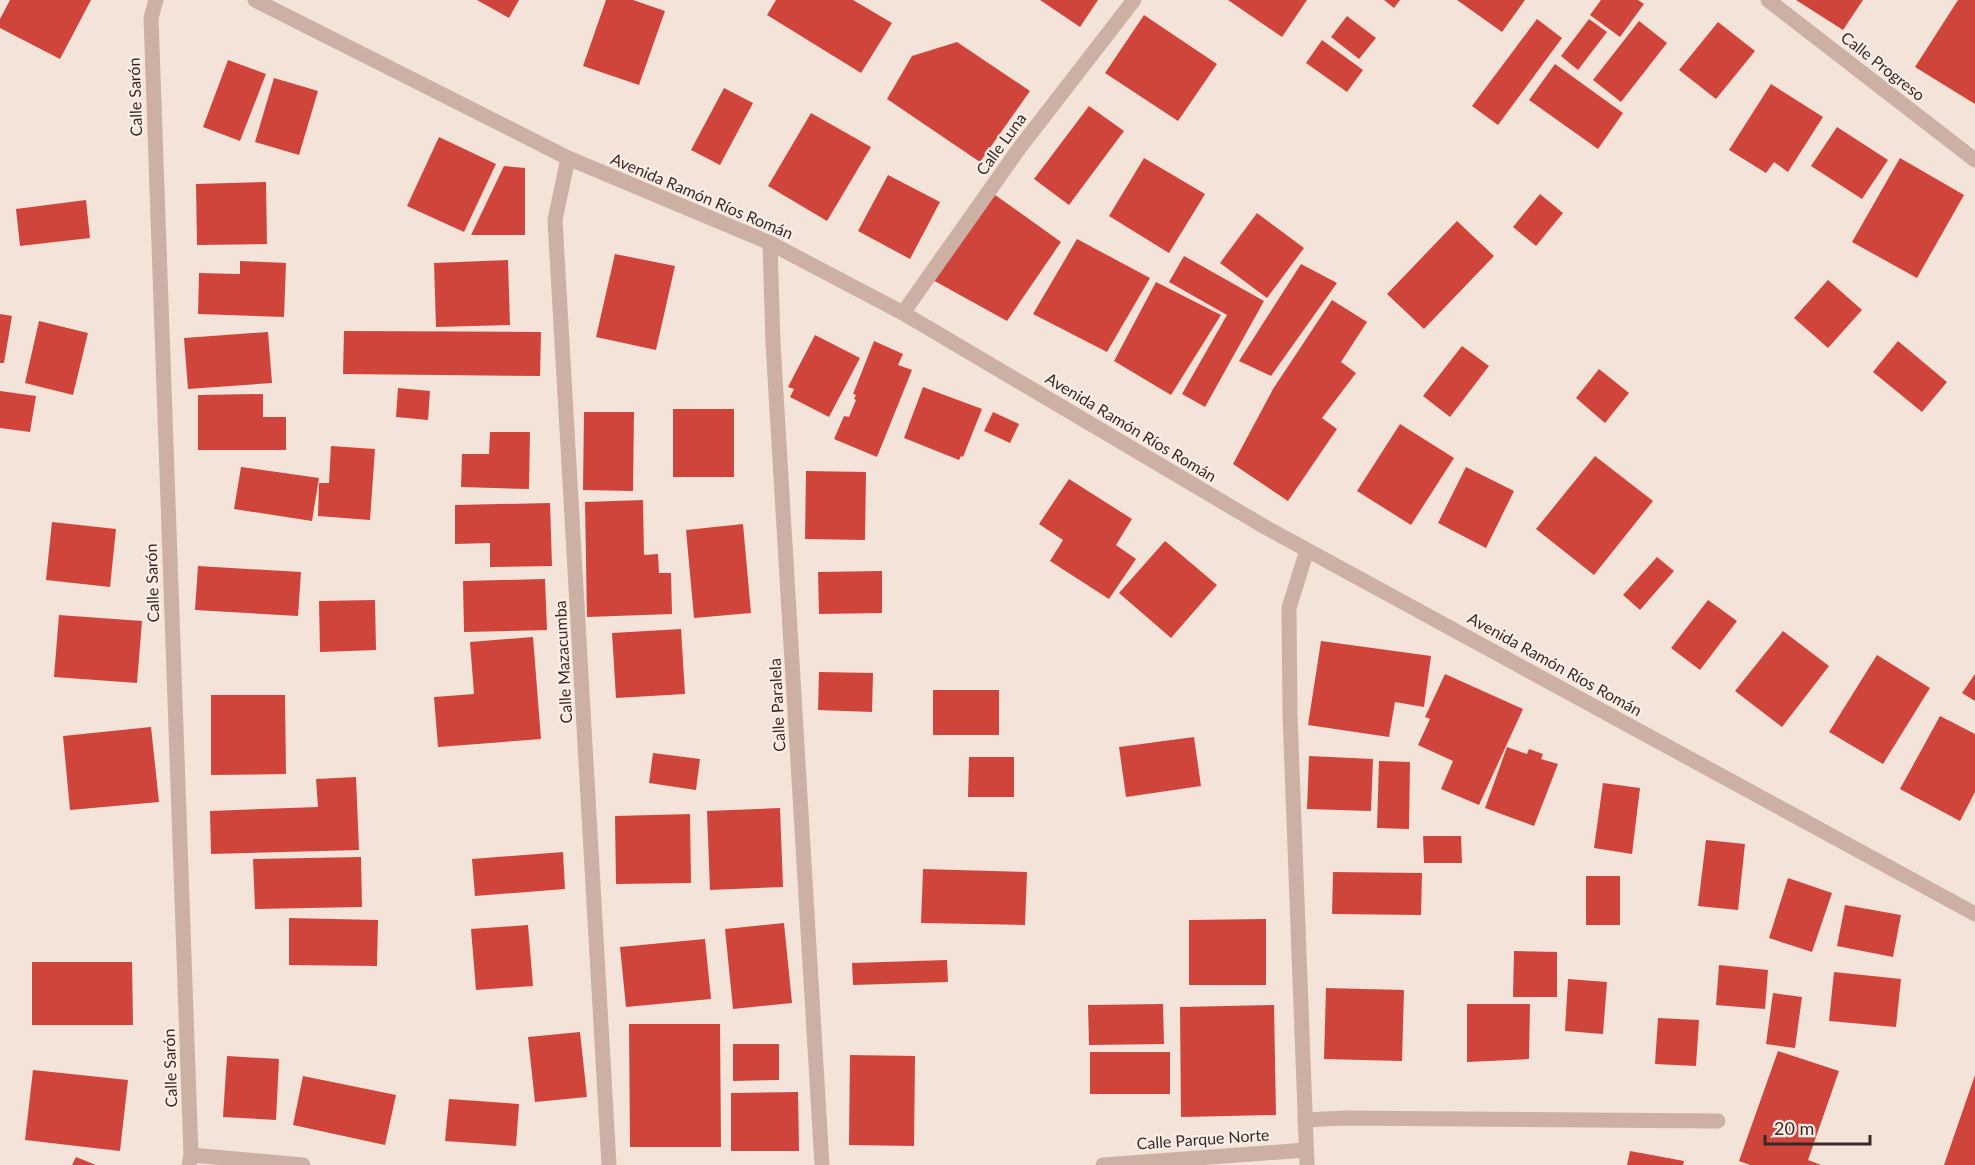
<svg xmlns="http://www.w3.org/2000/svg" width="1975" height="1165" font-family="Lato,sans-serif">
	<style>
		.building { fill: #d0453b }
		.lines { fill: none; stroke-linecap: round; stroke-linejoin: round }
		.minor { stroke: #cdb0a4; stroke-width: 15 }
		.labels { text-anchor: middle; stroke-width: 4.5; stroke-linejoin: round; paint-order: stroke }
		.street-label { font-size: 16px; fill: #382927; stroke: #fbeee6 }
	</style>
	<rect width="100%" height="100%" fill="#f4e3d9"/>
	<!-- building -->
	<g class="building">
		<path d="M10 0H91L60 59 0 28V19Z"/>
		<path d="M477 0H519L509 18Z"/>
		<path d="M606 0H633L665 11 639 85 583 66Z"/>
		<path d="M776 0H853L892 23 861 73 767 15Z"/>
		<path d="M1040 0H1098L1080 27Z"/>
		<path d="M1228 0H1307L1282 37Z"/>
		<path d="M1384 0H1400L1394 8Z"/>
		<path d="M1457 0H1525L1502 32Z"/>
		<path d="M1601 0H1638L1644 4 1620 37 1590 15Z"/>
		<path d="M1796 0H1863L1843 30Z"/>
		<path d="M1958 0H1975V104L1915 67Z"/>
		<path d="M1144 15 1217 64 1178 121 1105 73Z"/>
		<path d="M1347 16 1376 38 1359 59 1331 37Z"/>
		<path d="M1537 19 1562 38 1498 125 1472 106Z"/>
		<path d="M1589 19 1607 32 1578 70 1561 56Z"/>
		<path d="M1639 21 1667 43 1621 102 1593 80Z"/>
		<path d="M1718 22 1755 51 1716 99 1679 70Z"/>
		<path d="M1322 40 1363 70 1347 92 1306 63Z"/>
		<path d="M957 42 1030 91 980 162 887 99 912 56Z"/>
		<path d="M228 60 266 74 240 141 203 127Z"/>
		<path d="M1555 64 1623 113 1598 149 1529 100Z"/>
		<path d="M274 78 318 91 299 155 255 142Z"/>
		<path d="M1771 84 1823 117 1788 172 1774 162 1766 173 1729 150Z"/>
		<path d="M724 88 753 103 720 165 691 150Z"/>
		<path d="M1089 106 1124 131 1069 205 1034 179Z"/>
		<path d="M811 113 871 147 827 221 768 186Z"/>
		<path d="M1837 127 1888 160 1862 199 1811 166Z"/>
		<path d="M439 137 496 164 464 232 407 206Z"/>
		<path d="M1144 158 1205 194 1169 253 1109 216Z"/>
		<path d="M1900 158 1964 195 1917 278 1852 242Z"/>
		<path d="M504 166 525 168V235H471Z"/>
		<path d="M888 175 940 202 910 259 858 231Z"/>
		<path d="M266 182 267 244 197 245 196 184Z"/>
		<path d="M991 192 1061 242 1007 321 931 279Z"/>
		<path d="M1540 194 1563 213 1536 246 1513 227Z"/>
		<path d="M86 200 90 238 20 246 16 209Z"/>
		<path d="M1257 213 1304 248 1267 298 1220 263Z"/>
		<path d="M1457 221 1494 256 1424 329 1387 294Z"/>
		<path d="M1077 239 1150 278 1107 352 1033 314Z"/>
		<path d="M615 254 675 266 656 350 596 337Z"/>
		<path d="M1184 256 1264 301 1205 407 1182 394 1227 315 1169 282Z"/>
		<path d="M508 260 510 325 436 327 434 263Z"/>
		<path d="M240 261 286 263 284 317 198 314 199 273 240 274Z"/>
		<path d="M1301 264 1337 283 1271 376 1239 361Z"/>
		<path d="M1828 280 1862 310 1828 348 1794 318Z"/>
		<path d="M1156 282 1221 315 1171 395 1114 361Z"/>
		<path d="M1332 300 1367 322 1341 362 1356 373 1322 418 1337 429 1288 501 1233 464 1273 389Z"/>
		<path d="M0 314 12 316 4 363H0Z"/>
		<path d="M39 321 88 333 73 395 25 383Z"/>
		<path d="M344 331 541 332 540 376 343 374Z"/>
		<path d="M268 332 272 383 188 389 184 338Z"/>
		<path d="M815 335 860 358 829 417 790 397 794 389 788 387Z"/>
		<path d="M874 341 903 354 898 365 912 370 877 457 834 439 844 416 849 417 856 400 854 399 856 395 853 394Z"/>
		<path d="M1898 341 1947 382 1922 412 1873 372Z"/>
		<path d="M1462 346 1489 366 1450 417 1423 396Z"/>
		<path d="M1599 369 1629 393 1605 423 1576 398Z"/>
		<path d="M923 387 982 409 963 457 961 456 959 460 904 438Z"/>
		<path d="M398 388 430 391 428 420 396 417Z"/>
		<path d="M0 391 36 396 30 432 0 428Z"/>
		<path d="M263 394V417H286V450H198V395Z"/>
		<rect x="673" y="409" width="61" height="68"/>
		<path d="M584 412H634L633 491 583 490Z"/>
		<path d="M993 412 1019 424 1010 443 984 431Z"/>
		<path d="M1400 424 1454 458 1411 525 1357 491Z"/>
		<path d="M490 432H530L529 489 461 487 462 454H489Z"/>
		<path d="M331 446 375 449 370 520 318 516 319 483H329Z"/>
		<path d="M1595 456 1653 501 1594 575 1536 529Z"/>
		<path d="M241 467 319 478 312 521 234 509Z"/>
		<path d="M1466 467 1514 491 1486 548 1438 523Z"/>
		<path d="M806 471 866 472 865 540 805 539Z"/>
		<path d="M1069 479 1132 519 1116 545 1136 559 1109 599 1050 561 1063 540 1039 524Z"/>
		<path d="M643 500 644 555 658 554 659 573H671L672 614 587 617 585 502Z"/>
		<path d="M550 503 552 566 490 567V543L455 544V505Z"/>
		<path d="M52 522 116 529 110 587 46 580Z"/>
		<path d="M743 524 751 613 694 618 686 530Z"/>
		<path d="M1165 541 1217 585 1171 638 1119 593Z"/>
		<path d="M1657 557 1674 571 1640 610 1623 595Z"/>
		<path d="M198 566 301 572 298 616 195 610Z"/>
		<path d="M882 571V613L819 614 818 572Z"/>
		<path d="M545 579 547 630 464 632 463 581Z"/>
		<path d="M375 600 376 650 320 652 319 601Z"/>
		<path d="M1708 600 1737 621 1700 670 1671 648Z"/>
		<path d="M59 615 142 621 137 683 54 677Z"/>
		<path d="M681 629 685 694 616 698 612 633Z"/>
		<path d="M1783 631 1829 666 1782 727 1735 691Z"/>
		<path d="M533 637 541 739 438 747 434 697 474 694 470 642Z"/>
		<path d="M1321 641 1431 656 1424 707 1395 702 1389 737 1308 725Z"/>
		<path d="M1877 655 1930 688 1883 764 1829 732Z"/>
		<path d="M819 672 873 673 872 712 818 710Z"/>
		<path d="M1445 674 1523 709 1479 805 1441 789 1453 761 1418 745 1430 719 1425 717Z"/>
		<path d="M1975 674V701L1962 693Z"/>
		<rect x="933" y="690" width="66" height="45"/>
		<path d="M211 695H285L286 774 211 775Z"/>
		<path d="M1940 716 1975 734V792L1960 821 1900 789Z"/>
		<path d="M151 727 159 802 70 810 63 736Z"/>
		<path d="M1194 737 1201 786 1126 797 1119 747Z"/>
		<path d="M1507 747 1527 754 1529 749 1543 754 1541 759 1558 764 1534 826 1485 808Z"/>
		<path d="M653 753 700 759 696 790 649 783Z"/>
		<path d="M1309 756 1373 759 1371 811 1307 809Z"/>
		<path d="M969 757H1014V797H968Z"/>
		<path d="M1379 761 1410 762 1409 829 1377 828Z"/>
		<path d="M356 777 359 850 211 854 210 811 318 807 316 779Z"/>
		<path d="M1603 783 1640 788 1632 854 1594 848Z"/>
		<path d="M780 808 783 887 710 890 707 811Z"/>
		<path d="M690 814 691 883 616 884 615 816Z"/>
		<path d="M1423 836H1461L1462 863H1424Z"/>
		<path d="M1706 840 1745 844 1738 910 1698 906Z"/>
		<path d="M563 852 565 889 475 896 472 859Z"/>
		<path d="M361 857 362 907 255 909 253 859Z"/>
		<path d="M923 869 1027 872 1025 925 921 923Z"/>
		<path d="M1333 872 1422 873 1421 915 1332 914Z"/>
		<rect x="1586" y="876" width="34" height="49"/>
		<path d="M1788 878 1832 893 1812 952 1769 938Z"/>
		<path d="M1845 905 1901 915 1893 957 1837 946Z"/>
		<path d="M289 918 378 920 377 966 289 965Z"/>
		<path d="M1266 919V985H1189V920Z"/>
		<path d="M784 923 792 1003 733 1009 725 929Z"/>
		<path d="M528 925 533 986 476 990 471 929Z"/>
		<path d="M705 939 711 999 626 1007 620 947Z"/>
		<path d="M1514 951 1557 952V997H1513Z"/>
		<path d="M947 960 948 982 853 985 852 963Z"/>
		<path d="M32 962H132L133 1025H32Z"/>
		<path d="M1719 965 1768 970 1765 1009 1716 1005Z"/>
		<path d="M1834 972 1901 979 1896 1027 1829 1021Z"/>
		<path d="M1568 979 1607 982 1603 1034 1565 1031Z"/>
		<path d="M1326 988 1404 990 1402 1061 1324 1059Z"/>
		<path d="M1773 993 1802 997 1795 1048 1766 1044Z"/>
		<path d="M1163 1004 1164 1044 1089 1045 1088 1005Z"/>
		<path d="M1467 1004H1530L1529 1059 1467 1062Z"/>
		<path d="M1274 1005 1276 1115 1181 1117 1180 1007Z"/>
		<path d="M1658 1018 1699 1020 1696 1066 1655 1064Z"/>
		<path d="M629 1024H720L721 1147H630Z"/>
		<path d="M580 1032 587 1097 535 1102 528 1037Z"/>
		<path d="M733 1044H779V1080L733 1081Z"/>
		<path d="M1778 1051 1839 1071 1808 1160 1821 1165H1750L1739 1161Z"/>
		<rect x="1090" y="1052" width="80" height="42"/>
		<path d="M850 1055 915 1056 914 1146 849 1145Z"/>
		<path d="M227 1056 279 1059 276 1120 223 1117Z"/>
		<path d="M33 1070 128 1080 120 1151 25 1140Z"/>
		<path d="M1975 1075V1165H1944Z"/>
		<path d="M303 1076 396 1095 385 1145 293 1125Z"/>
		<path d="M798 1092 799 1151H731V1093Z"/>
		<path d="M449 1099 519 1104 516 1146 445 1141Z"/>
		<path d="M1630 1151 1684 1161 1683 1165H1627Z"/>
		<path d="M76 1157 96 1165H72Z"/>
	</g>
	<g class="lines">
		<!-- minor -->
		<g class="minor">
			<path d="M156 0 151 18 191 1155 189 1165"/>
			<path d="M255 0 568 158 770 243 903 313 1265 527 1975 914"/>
			<path d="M1768 0 1975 160"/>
			<path d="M568 158 555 220 609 1165"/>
			<path d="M770 243 773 343 822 1165"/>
			<path d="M903 313 1018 150 1134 0"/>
			<path d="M1305 1120 1345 1118 1718 1121"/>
			<path d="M191 1155 303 1165"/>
			<path d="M1103 1165 1306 1150"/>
			<path d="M1307 1165 1290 715 1289 608 1307 550"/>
		</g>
	</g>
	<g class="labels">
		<!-- street labels -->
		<g class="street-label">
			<text transform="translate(1883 66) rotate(38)" y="6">Calle Progreso</text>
			<text transform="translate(135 97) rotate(-92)" y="6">Calle Sarón</text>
			<text transform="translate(1001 144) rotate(-54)" y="6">Calle Luna</text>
			<text transform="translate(702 196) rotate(23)" y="6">Avenida Ramón Ríos Román</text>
			<text transform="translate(1131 427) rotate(31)" y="6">Avenida Ramón Ríos Román</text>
			<text transform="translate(152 583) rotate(-92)" y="6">Calle Sarón</text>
			<text transform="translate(563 662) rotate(-93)" y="6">Calle Mazacumba</text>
			<text transform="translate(1555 664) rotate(29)" y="6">Avenida Ramón Ríos Román</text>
			<text transform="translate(777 705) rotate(-93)" y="6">Calle Paralela</text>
			<text transform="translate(170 1068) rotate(-92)" y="6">Calle Sarón</text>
			<text transform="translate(1203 1139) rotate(-4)" y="6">Calle Parque Norte</text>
		</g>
	</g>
	<!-- scale -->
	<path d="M1765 1135v9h105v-9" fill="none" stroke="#382927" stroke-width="3"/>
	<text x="1774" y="1135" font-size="18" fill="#382927" stroke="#fbeee6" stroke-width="4.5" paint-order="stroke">20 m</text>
</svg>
